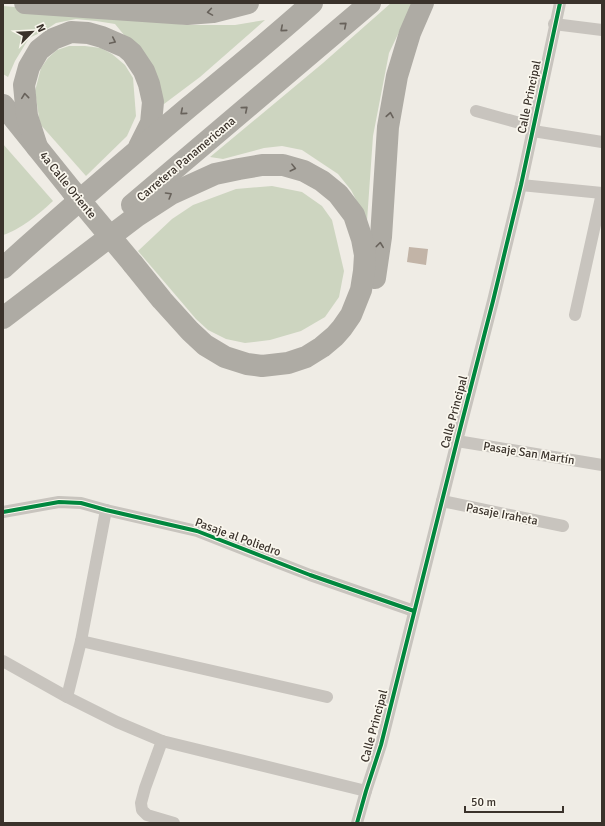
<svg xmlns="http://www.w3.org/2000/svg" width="605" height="826" font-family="Signika,sans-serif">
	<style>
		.green { fill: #cdd5c0 }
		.building { fill: #c2b4a7 }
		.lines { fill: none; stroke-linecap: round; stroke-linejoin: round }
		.street { stroke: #c8c4be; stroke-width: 12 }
		.highway { stroke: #aeaba4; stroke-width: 22 }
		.highway-bridge { stroke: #aeaba4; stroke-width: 22 }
		.cycleway-casing { stroke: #faf7ee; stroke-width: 6 }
		.cycleway { stroke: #00873e; stroke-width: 4 }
		.oneway { stroke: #68625b }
		.labels { text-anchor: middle; stroke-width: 3.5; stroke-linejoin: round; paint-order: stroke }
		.street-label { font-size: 12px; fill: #3a322b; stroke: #faf7ee }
	</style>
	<rect width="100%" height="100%" fill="#efece5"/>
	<!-- green -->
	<g class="green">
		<path d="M391 3H413L389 53 373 136 367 221 351 190 338 174 302 150 282 146 264 148 223 159 210 157 323 63Z"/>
		<path d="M3 6 62 11 188 25H235L265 20 200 77 164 104 149 65 115 24 96 21 76 19 56 23 44 31 29 38 15 61 8 77 3 74Z"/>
		<path d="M69 46H85L101 48 112 54 125 65 133 78 136 116 127 136 86 176 40 124 35 91 41 68 48 58 57 50Z"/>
		<path d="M3 144 53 201C40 213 20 230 3 235Z"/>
		<path d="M272 186 302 192 322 206 332 220 344 271 339 297 325 317 301 331 270 340 245 343 226 339 208 330 196 319 138 251 172 219 193 205 236 189Z"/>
	</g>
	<!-- building -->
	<path class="building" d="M409 247 428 249 426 265 407 262Z"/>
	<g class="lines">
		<!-- street -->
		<g class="street">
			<path d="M554 24 602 30"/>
			<path d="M476 111 534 127"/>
			<path d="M533 131 602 142"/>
			<path d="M521 185 602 193"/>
			<path d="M575 315 602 193"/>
			<path d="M457 441 602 465"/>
			<path d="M442 501 563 526"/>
			<path d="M3 512 59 502 81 503 106 510 197 531 310 575 414 611"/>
			<path d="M81 641 327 697"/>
			<path d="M3 661 67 697 117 722 162 741 366 791"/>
			<path d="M67 697 81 641 106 510"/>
			<path d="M162 741 145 788 141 803 142 810 147 815 174 823"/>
			<path d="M357 823 366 791 381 745 457 441 493 301 521 185 560 3"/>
		</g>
		<!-- highway -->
		<g class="highway">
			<path d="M25 3 187 14 213 12 248 3"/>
			<path d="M3 105 73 192"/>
			<path d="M37 147 27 116 24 85 29 67 39 50 53 39 71 32 88 33 102 37 125 47 132 53 144 71 149 84 153 102 151 123 139 147"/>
			<path d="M132 205 370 3"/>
			<path d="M3 268C64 213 126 160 189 107 230 73 272 39 312 3"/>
			<path d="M375 278 381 237 388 127 397 76 410 33 423 3"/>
			<path d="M3 318 137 216 171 194 215 174 239 169 262 165H283L304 171 322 181 338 194 354 215 362 239 365 255 364 271 361 290 351 315 342 328 335 336 322 347 306 357 288 363 262 366 247 364 225 357 205 345 190 331 162 300 133 264"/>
		</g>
		<!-- highway-bridge -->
		<path class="highway-bridge" d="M73 192 133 264"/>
		<defs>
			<g id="cycleway">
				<path d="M3 512 59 502 81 503 106 510 197 531 310 575 414 611"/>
				<path d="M357 823 366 791 381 745 457 441 493 301 521 185 560 3"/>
			</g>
		</defs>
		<!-- cycleway casing -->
		<use href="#cycleway" class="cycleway-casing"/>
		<!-- cycleway -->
		<use href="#cycleway" class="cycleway"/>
	</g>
	<!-- one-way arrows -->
	<defs><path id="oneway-chevron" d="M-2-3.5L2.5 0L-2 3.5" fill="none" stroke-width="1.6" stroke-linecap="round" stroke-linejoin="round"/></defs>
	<g class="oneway">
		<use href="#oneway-chevron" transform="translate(210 12) rotate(171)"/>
		<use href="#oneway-chevron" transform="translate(344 25) rotate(-40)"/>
		<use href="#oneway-chevron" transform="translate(283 29) rotate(139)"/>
		<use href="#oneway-chevron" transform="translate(113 41) rotate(25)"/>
		<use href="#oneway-chevron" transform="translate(25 96) rotate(-96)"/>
		<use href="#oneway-chevron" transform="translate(245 109) rotate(-40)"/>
		<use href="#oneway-chevron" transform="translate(183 112) rotate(140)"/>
		<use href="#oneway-chevron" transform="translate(390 115) rotate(-80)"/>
		<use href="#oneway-chevron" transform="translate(293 168) rotate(14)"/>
		<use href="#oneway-chevron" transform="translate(169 195) rotate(-31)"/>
		<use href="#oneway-chevron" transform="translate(380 245) rotate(-83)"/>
	</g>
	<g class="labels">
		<!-- street labels -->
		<g class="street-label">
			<text transform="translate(529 97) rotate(-78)" y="4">Calle Principal</text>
			<text transform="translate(186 159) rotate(-40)" y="4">Carretera Panamericana</text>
			<text transform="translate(68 185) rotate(51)" y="4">4a Calle Oriente</text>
			<text transform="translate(454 412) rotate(-75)" y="4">Calle Principal</text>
			<text transform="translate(529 453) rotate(9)" y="4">Pasaje San Martín</text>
			<text transform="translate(502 514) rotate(11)" y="4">Pasaje Iraheta</text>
			<text transform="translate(238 537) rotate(20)" y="4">Pasaje al Poliedro</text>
			<text transform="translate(374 726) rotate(-75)" y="4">Calle Principal</text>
		</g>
	</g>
	<!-- border -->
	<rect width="605" height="826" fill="none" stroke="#3a322b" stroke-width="8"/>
	<!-- north arrow -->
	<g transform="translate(32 32) rotate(66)" stroke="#faf7ee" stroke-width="3" paint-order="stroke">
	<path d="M0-3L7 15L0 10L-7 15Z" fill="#3a322b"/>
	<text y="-6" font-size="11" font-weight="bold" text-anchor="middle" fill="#3a322b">N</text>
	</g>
	<!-- scale -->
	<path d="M465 806v6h98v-6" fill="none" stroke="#3a322b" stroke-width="2"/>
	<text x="471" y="806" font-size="12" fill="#3a322b" stroke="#faf7ee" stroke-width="3" paint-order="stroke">50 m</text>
</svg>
